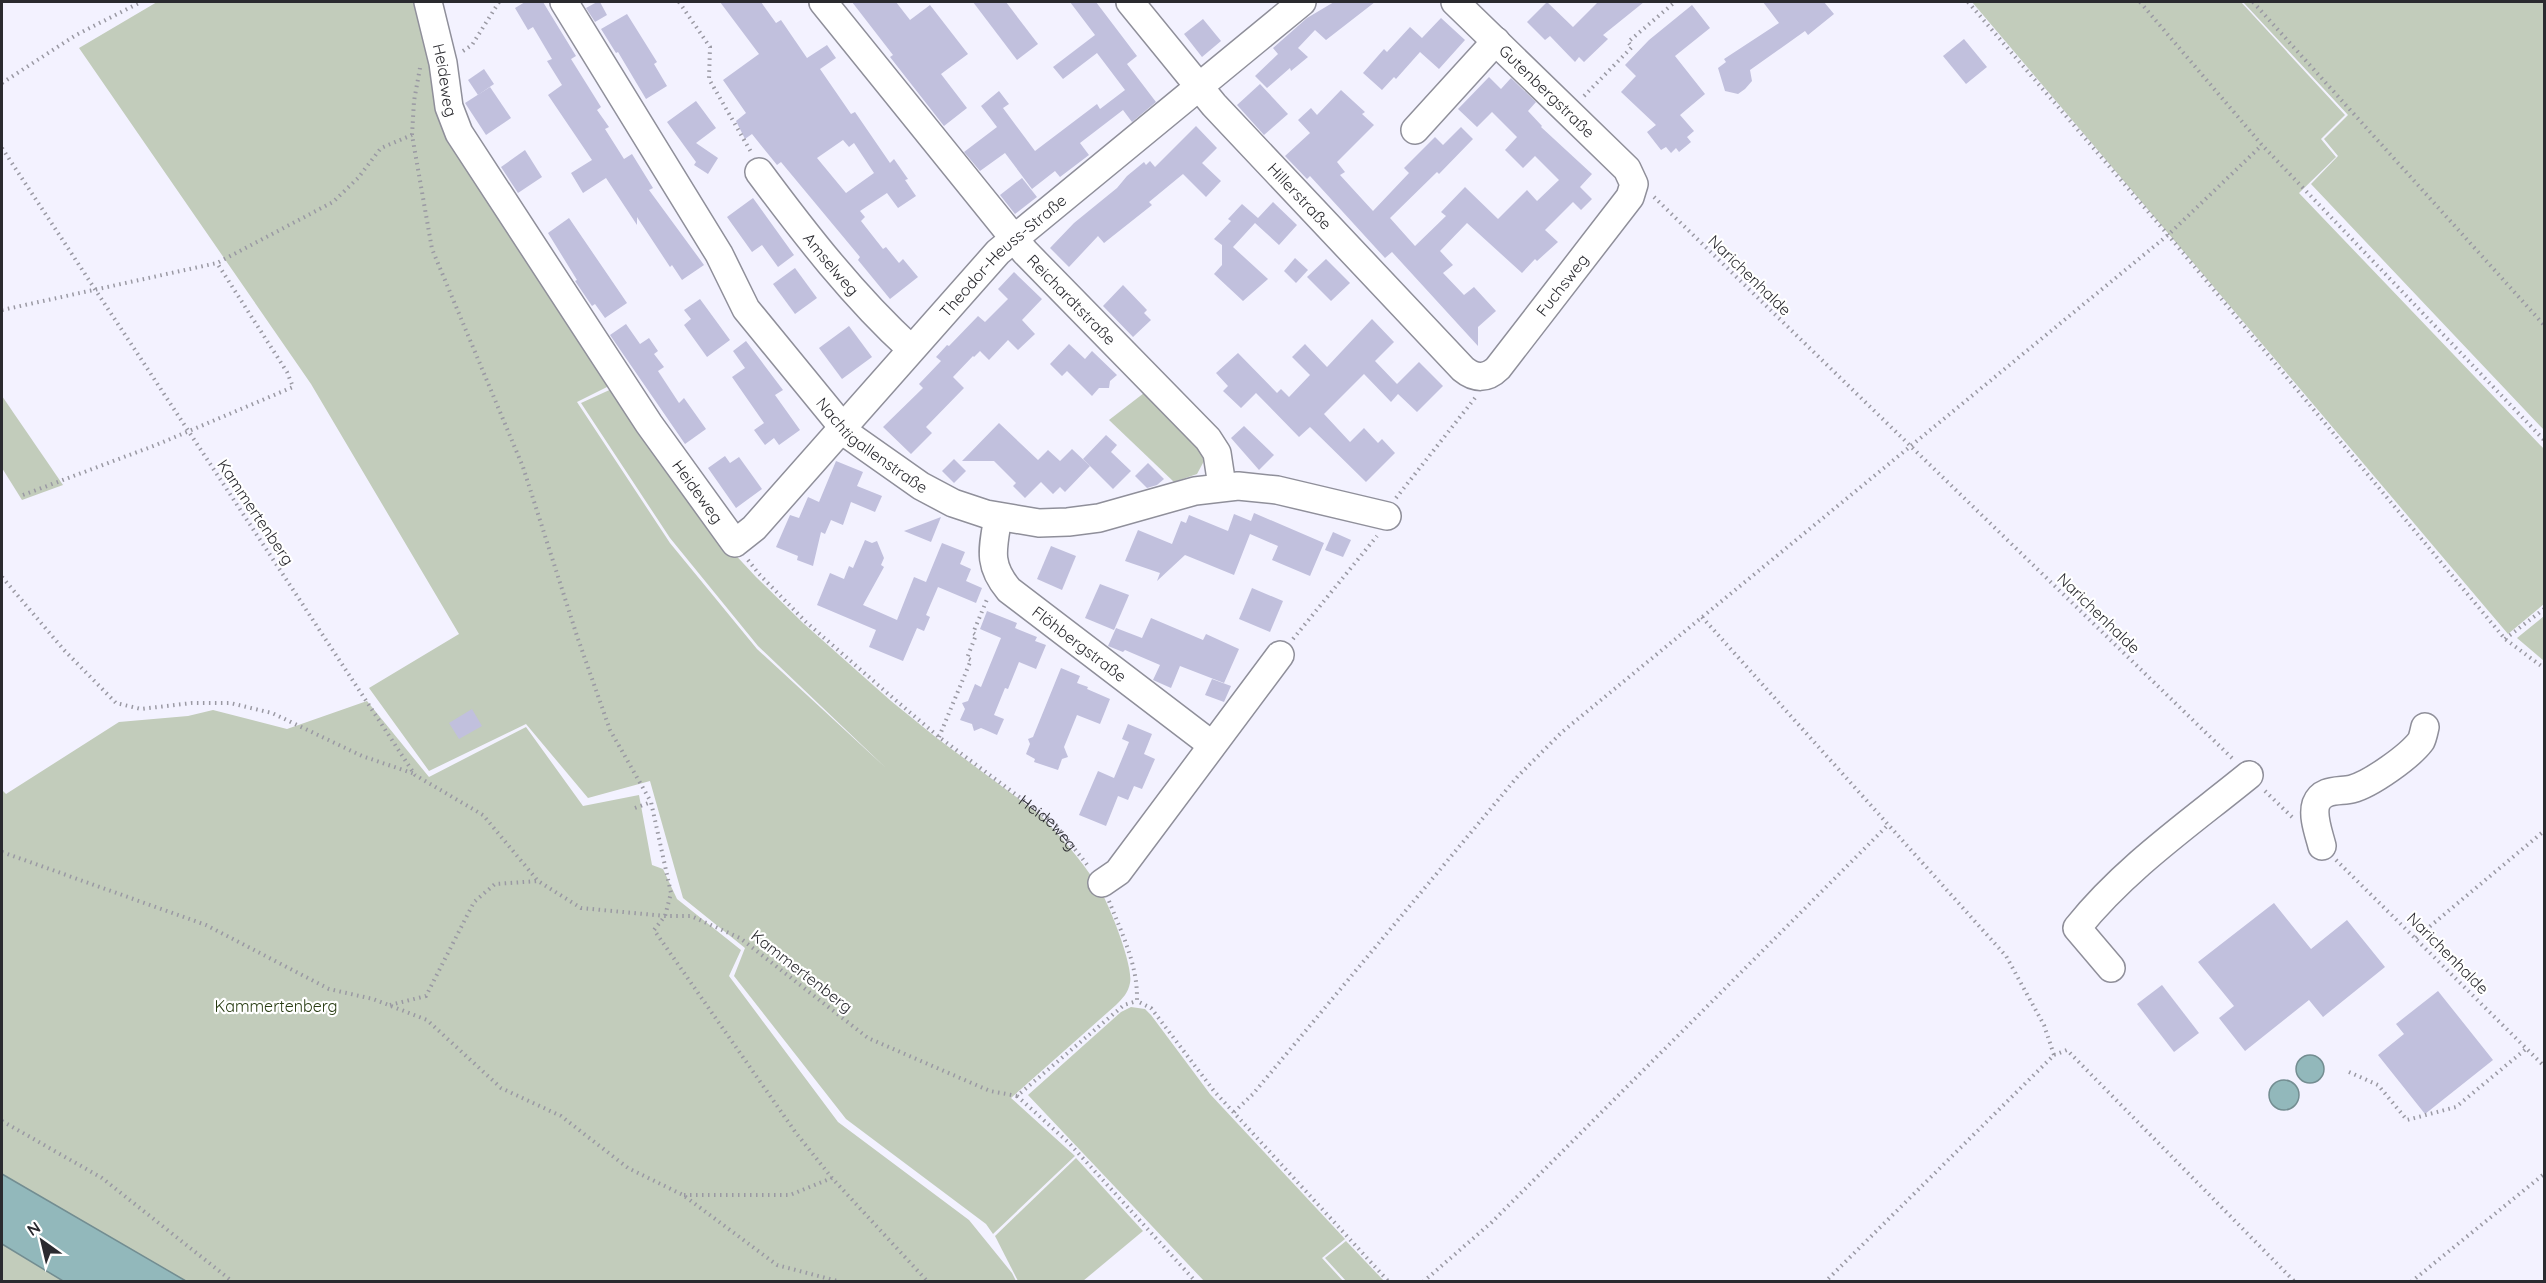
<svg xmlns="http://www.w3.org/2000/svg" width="2546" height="1283" font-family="Quicksand,sans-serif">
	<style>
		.green { fill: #c2ccbb }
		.water { fill: #92b8bb; stroke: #738d91; stroke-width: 1.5 }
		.building { fill: #c1c0dd; fill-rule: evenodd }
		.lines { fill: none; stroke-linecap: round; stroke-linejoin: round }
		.minor-casing { stroke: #8f8f9a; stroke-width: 30 }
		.path { stroke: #9a99a3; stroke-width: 4; stroke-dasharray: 1.5 4.5; stroke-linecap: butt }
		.minor { stroke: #fff; stroke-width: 27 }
		.labels { text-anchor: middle; stroke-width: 4.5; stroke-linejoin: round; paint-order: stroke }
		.street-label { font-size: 16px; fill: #2a2a2f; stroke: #fff }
		.park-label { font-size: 16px; fill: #273b11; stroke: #fff }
	</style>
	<rect width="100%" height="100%" fill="#f3f2ff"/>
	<!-- green -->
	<g class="green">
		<path d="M157 2H424L437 74 615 383 577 402 670 543 757 649 886 768 758 646 670 538 581 403 616 387 729 548 756 577 803 623 891 701 938 739 1038 813C1059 834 1080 859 1097 884 1107 899 1134 966 1130 983 1128 993 1123 998 1116 1005L1011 1098 1075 1156 993 1234 986 1224 846 1119 734 976 745 948 683 898 650 781 588 798 526 724 429 771 369 688 459 634 311 384 79 48Z"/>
		<path d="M1972 2H2241L2345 115 2321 139 2336 157 2299 193 2544 449V604L2508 634Z"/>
		<path d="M2243 2H2544V430L2311 184 2338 156 2324 139 2348 115Z"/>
		<path d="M1144 393 1199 447 1204 461 1197 474 1174 482 1109 420Z"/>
		<path d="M2 396 63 485 22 500 2 468Z"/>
		<path d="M2544 616V661L2517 638Z"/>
		<path d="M367 701 429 777 526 727 583 806 639 795 652 865 663 869 677 899 741 950 729 976 838 1122 969 1220 1012 1273 1016 1281H2V790L6 794 119 722 188 716 213 710 287 729Z"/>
		<path d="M1131 1007 1145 1009 1151 1015 1210 1094 1345 1239 1322 1258 1343 1281H1204L1028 1095 1121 1012Z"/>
		<path d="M1076 1158 1143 1231 1083 1281H1018L995 1236Z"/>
		<path d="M1346 1241 1384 1281H1346L1325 1258Z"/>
	</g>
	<!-- water -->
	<g class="water">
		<circle cx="2310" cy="1069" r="14"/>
		<circle cx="2284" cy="1095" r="15"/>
		<path d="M2 1174 186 1281H63L2 1244Z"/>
	</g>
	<!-- building -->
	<g class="building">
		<path d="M525 2H543L576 56 571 59 601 107 597 110 609 127 605 129 624 159 632 154 653 188 649 190 704 265 682 280 672 265 670 267 637 217V225L606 178 583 193 571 173 592 160 548 95 562 85 547 61 552 59 533 27 528 30 515 8Z"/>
		<path d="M597 2H600L607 15 595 22 586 8Z"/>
		<path d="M720 2H761L776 23 781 20 807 58 827 45 836 58 820 69 851 114 855 112 890 163 894 159 908 179 905 180 916 196 898 208 887 193 860 211 865 217 861 221 883 249 886 247 899 263 903 259 918 277 890 299 858 260 860 257 781 162 777 165 752 134 745 139 736 121 746 113 723 80 759 54ZM843 140 849 147 854 143 874 173 846 193 817 158Z"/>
		<path d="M852 2H896L910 20 930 5 968 54 941 74 967 108 944 126 890 57 893 55Z"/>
		<path d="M973 2H1006L1038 44 1017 60Z"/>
		<path d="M1070 2H1096L1137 56 1127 64 1156 102 1132 122 1123 110 1080 143 1089 155 1060 177 1055 171 1032 189 1005 153 980 171 964 152 997 127 981 106 999 91 1009 104 1003 108 1035 151 1097 104 1100 109 1125 90 1097 53 1063 79 1053 67 1095 35Z"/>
		<path d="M1334 2H1375L1326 40 1315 30 1298 48 1308 57 1291 71 1290 68 1267 88 1255 76 1278 54 1273 48 1307 18Z"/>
		<path d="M1547 2 1573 27 1598 2H1644L1603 35 1608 39 1584 62 1579 57 1575 62 1550 36 1545 40 1527 22Z"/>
		<path d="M1763 2H1824L1834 14 1808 35 1805 31 1750 70 1752 81 1745 89 1738 94 1725 91 1718 68 1726 62 1724 59 1779 23Z"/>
		<path d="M1692 5 1710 28 1675 56 1705 94 1680 115 1694 131 1687 137 1691 142 1679 152 1676 148 1671 153 1666 147 1661 150 1647 132 1656 125 1621 92 1636 76 1625 65 1649 40Z"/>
		<path d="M627 14 657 62 654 64 667 86 646 99 618 52 616 53 601 29Z"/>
		<path d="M1441 18 1465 40 1439 69 1420 52 1396 79 1394 77 1382 90 1363 73 1384 49 1387 52 1410 27 1422 38Z"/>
		<path d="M1203 19 1221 41 1202 57 1184 34Z"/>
		<path d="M1964 39 1987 67 1966 84 1943 56Z"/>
		<path d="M484 69 494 84 478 95 468 80Z"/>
		<path d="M1489 77 1501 89 1511 78 1536 102 1528 111 1542 126 1541 127 1592 174 1580 187 1592 199 1581 210 1573 202 1545 230 1558 242 1537 261 1535 259 1522 273 1467 223 1440 251 1453 265 1443 273 1464 295 1474 287 1496 311 1478 327V346L1392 252 1385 258 1310 176 1307 179 1285 156 1310 133 1298 120 1311 108 1317 115 1341 90 1365 112 1362 114 1374 125 1337 162 1345 172 1340 175 1373 211 1409 173 1404 168 1435 137 1443 145 1461 127 1473 139 1439 174 1437 172 1390 218 1415 246 1446 216 1441 212 1465 187 1498 219 1527 190 1537 201 1559 180 1535 156 1523 168 1505 150 1517 137 1492 112 1477 127 1458 109Z"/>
		<path d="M1260 84 1288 114 1264 135 1237 105Z"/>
		<path d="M490 87 511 118 486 135 465 103Z"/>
		<path d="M696 101 716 128 696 143 718 158 708 174 694 165 696 162 667 122Z"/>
		<path d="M1196 126 1217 148 1202 163 1221 181 1206 197 1183 174 1149 202 1152 205 1104 243 1098 236 1069 267 1050 248 1074 223 1117 188 1127 176 1144 162 1146 165 1150 161 1155 167Z"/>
		<path d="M525 150 542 177 518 193 501 167Z"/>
		<path d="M1022 178 1037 197 1015 214 1000 195Z"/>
		<path d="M753 198 794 255 778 267 762 245 752 252 727 217Z"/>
		<path d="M1273 202 1297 225 1279 245 1255 223 1233 247 1268 279 1243 301 1214 274 1222 265V245L1214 239 1231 221 1228 219 1242 204 1258 218Z"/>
		<path d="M569 218 627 303 605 318 595 304 592 306 575 281 577 280 548 233Z"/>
		<path d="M1295 258 1308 270 1296 283 1284 271Z"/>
		<path d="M1326 259 1350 283 1331 301 1307 277Z"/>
		<path d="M795 268 817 298 795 314 773 284Z"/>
		<path d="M1014 272 1042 299 1022 320 1035 334 1018 350 1008 340 989 360 980 351 974 357 973 356 953 377 964 388 926 427 932 433 911 454 883 427 923 388 919 384 941 361 936 357 947 345 949 346 978 316 985 322 1008 299 998 289Z"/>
		<path d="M1123 285 1147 310 1144 313 1151 320 1133 337 1103 306Z"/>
		<path d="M700 299 730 340 707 357 684 325 691 319 684 310Z"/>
		<path d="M1372 319 1394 342 1375 361 1397 384 1419 362 1443 386 1417 412 1398 394 1391 402 1364 374 1324 414 1350 442 1364 428 1378 443 1382 439 1395 453 1366 482 1310 427 1299 437 1256 393 1241 408 1223 391 1228 386 1216 373 1238 353 1277 393 1281 389 1289 397 1310 375 1292 357 1305 344 1327 367Z"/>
		<path d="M626 324 640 344 649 338 658 351 654 354 664 367 658 371 679 403 684 398 706 429 685 444 610 335Z"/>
		<path d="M849 326 872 357 842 379 819 348Z"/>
		<path d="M746 341 783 390 775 395 800 430 779 445 774 438 765 445 754 430 764 423 732 377 745 368 733 351Z"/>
		<path d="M1069 344 1085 359 1092 351 1117 375 1110 381 1109 388H1099L1092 396 1067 371 1062 376 1050 364Z"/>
		<path d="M999 423 1038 460 1048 450 1060 461 1072 449 1090 466 1065 492 1060 487 1053 494 1041 482 1025 498 1013 486 1016 483 994 461H962Z"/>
		<path d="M1244 426 1274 455 1259 470 1231 438Z"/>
		<path d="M1106 435 1117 445 1111 452 1131 471 1113 489 1083 459Z"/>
		<path d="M725 456 730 463 739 457 762 489 736 508 708 468Z"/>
		<path d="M954 459 966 471 954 483 942 471Z"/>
		<path d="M836 461 863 472 857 486 882 496 875 512 851 502 843 525 831 520 825 534 821 532 813 566 797 560 798 556 776 547 790 515 799 518 808 497 819 502Z"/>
		<path d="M1148 463 1164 479 1157 485 1147 488 1135 476Z"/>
		<path d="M1254 513 1324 543 1310 576 1272 560 1278 546 1250 534 1234 575 1185 555 1157 581 1160 573 1125 561 1138 530 1172 544 1181 521 1186 523 1189 515 1228 531 1234 514 1251 521Z"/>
		<path d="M941 517 931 542 904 531Z"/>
		<path d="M1333 532 1351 540 1343 557 1325 550Z"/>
		<path d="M865 540 872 543 877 541 884 558 881 565 884 567 863 605 897 620 914 577 926 582 942 543 965 552 960 564 971 569 966 581 982 588 976 603 938 587 926 615 930 617 924 631 917 628 903 661 869 647 876 630 817 605 830 573 844 579 849 566 853 568Z"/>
		<path d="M1051 546 1076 556 1062 590 1037 579Z"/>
		<path d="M1100 584 1129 595 1114 630 1085 618Z"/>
		<path d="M1252 588 1283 601 1270 632 1239 619Z"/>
		<path d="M987 611 1017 623 1015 628 1037 637 1035 641 1046 645 1036 669 1019 662 1008 689 1005 688 994 715 1004 719 997 735 981 728 974 731 972 724 960 720 965 709 962 703 968 701 975 684 981 687 1001 638 980 629Z"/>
		<path d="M1151 618 1203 640 1206 634 1239 649 1224 683 1180 666 1171 688 1153 680 1160 665 1125 650 1123 652 1108 646 1116 628 1142 638Z"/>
		<path d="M1061 668 1080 676 1077 683 1088 687 1087 689 1110 699 1100 724 1077 715 1064 747 1068 757 1062 759 1058 770 1034 762 1035 759 1026 754 1030 744 1028 739 1033 737Z"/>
		<path d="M1212 679 1231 686 1224 702 1205 695Z"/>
		<path d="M472 709 482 726 459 739 449 723Z"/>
		<path d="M1128 724 1152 734 1144 754 1155 759 1142 789 1134 786 1128 800 1118 796 1106 826 1079 815 1098 771 1114 778 1129 742 1122 739Z"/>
		<path d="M2274 903 2311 949 2347 920 2385 967 2323 1017 2309 1000 2245 1051 2219 1018 2234 1006 2198 962Z"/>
		<path d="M2162 985 2199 1033 2174 1052 2137 1004Z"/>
		<path d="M2438 991 2493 1060 2425 1114 2378 1055 2404 1034 2396 1024Z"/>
	</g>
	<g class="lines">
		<defs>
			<g id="minor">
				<path id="s2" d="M428 2 443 63 449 107 459 133 649 424 735 543 754 528 998 252 1302 2"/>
				<path id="s3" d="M564 2 719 254 746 309 850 436 921 486 953 503 986 514 1039 523 1068 522 1099 518 1195 491 1238 486 1277 490 1387 516"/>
				<path id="s4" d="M823 2 1025 252 1208 439 1217 453 1222 486"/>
				<path id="s5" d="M1130 2 1214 105 1463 369C1475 379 1487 379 1498 368L1630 197 1634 184 1627 169 1455 2"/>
				<path d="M1415 130 1496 41"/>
				<path id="s6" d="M759 172C805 234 854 297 911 349"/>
				<path id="s7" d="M998 517C993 548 987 564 1009 590L1212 745"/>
				<path d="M2322 846C2319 834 2312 816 2316 804 2322 788 2340 792 2352 789 2371 784 2410 756 2421 741 2423 737 2424 731 2425 727"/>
				<path d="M1102 883 1118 872 1280 655"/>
				<path d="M2111 968 2077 928C2125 868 2190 823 2249 775"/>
			</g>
		</defs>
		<!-- minor casing -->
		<use href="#minor" class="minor-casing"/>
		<!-- path -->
		<g class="path">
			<path d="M679 2 710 47 709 79 751 152"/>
			<path d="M1968 2 2168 235 2505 639 2544 668"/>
			<path d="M2140 2 2262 145 2544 440"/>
			<path d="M2253 2 2544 325"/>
			<path d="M463 51 472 45 499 2"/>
			<path d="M420 68 414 101 412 135 432 249 523 467 577 636 610 730 651 802"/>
			<path d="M2 83 76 35 141 2"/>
			<path d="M1584 96 1632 47 1628 42 1675 2"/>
			<path d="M2 148 415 775 483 815 538 881 581 908 665 916H691L740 938 868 1038 990 1091 1017 1096 1124 1005 1137 1001"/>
			<path d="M1654 197 2234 760"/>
			<path d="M2 310 217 263 333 202 358 178 381 148 412 135"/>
			<path d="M23 495 156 445 293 387 287 372 217 263"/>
			<path d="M1396 498 1475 398"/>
			<path id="s1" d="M748 560 759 574 806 622 893 698 939 737 1054 823 1089 867"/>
			<path d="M2 577 64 650 116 703 141 709 192 703H230L272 713 362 756 415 774"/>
			<path d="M1702 617 2006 956 2044 1025 2054 1055 1825 1282"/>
			<path d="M1293 639 1377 536"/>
			<path d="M2505 639 2544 609"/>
			<path d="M939 737 971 660 967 658 976 635 973 633 988 597"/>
			<path d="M2265 791 2292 817"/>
			<path d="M635 808 651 802 671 893 665 916 654 930 796 1133 832 1178 928 1282"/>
			<path d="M2 852 206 925 329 989 373 999 427 1020 501 1088 561 1116 628 1168 683 1195 777 1265 841 1282"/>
			<path d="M2336 860 2544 1066"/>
			<path d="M1109 901C1122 934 1138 965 1137 1001L1151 1008 1214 1091 1389 1282"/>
			<path d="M2416 938 2544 831"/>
			<path d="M390 1005 426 996 474 902 495 884 538 881"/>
			<path d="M2054 1055 2067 1050 2295 1282"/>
			<path d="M2349 1072 2378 1085 2407 1120 2456 1107 2527 1048"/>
			<path d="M1017 1096 1069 1143 1196 1282"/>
			<path d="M1234 1112 1253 1094 1518 776 1562 732 2168 235 2262 145"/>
			<path d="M2 1121 102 1178 233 1282"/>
			<path d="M684 1195H790L832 1178"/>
			<path d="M1423 1282 1492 1222 1888 825"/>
			<path d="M2411 1282 2544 1174"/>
		</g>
		<!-- minor -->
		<use href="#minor" class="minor"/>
	</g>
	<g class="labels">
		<!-- street labels -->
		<g class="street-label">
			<text dy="6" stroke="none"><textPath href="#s2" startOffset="80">Heideweg</textPath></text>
			<text transform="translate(1547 91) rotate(44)" y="6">Gutenbergstraße</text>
			<text dy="6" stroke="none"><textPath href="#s5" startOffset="258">Hillerstraße</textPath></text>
			<text dy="6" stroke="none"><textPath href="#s2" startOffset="1023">Theodor-Heuss-Straße</textPath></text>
			<text dy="6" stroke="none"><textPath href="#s6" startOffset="117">Amselweg</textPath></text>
			<text transform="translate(1750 275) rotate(44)" y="6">Narichenhalde</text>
			<text dy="6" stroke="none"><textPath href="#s5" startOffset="640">Fuchsweg</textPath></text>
			<text dy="6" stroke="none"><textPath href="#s4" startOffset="388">Reichardtstraße</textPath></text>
			<text dy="6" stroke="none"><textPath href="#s3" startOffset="544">Nachtigallenstraße</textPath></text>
			<text dy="6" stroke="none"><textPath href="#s2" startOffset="566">Heideweg</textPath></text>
			<text transform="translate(256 512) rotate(56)" y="6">Kammertenberg</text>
			<text transform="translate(2099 613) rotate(44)" y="6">Narichenhalde</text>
			<text dy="6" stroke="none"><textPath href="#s7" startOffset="166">Flöhbergstraße</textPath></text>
			<text dy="6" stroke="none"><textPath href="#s1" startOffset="400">Heideweg</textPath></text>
			<text transform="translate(2448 953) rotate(45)" y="6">Narichenhalde</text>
			<text transform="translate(802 971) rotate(38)" y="6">Kammertenberg</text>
		</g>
		<!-- park labels -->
		<g class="park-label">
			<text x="276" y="1012">Kammertenberg</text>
		</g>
	</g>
	<!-- border -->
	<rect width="2546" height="1283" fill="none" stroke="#2a2a2f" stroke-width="6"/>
	<!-- north arrow -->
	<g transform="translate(42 1241) rotate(326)" stroke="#ffffff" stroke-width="4.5" paint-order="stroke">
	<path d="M0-4.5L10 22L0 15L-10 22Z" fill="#2a2a2f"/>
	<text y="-9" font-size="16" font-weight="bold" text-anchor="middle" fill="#2a2a2f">N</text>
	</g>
</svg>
